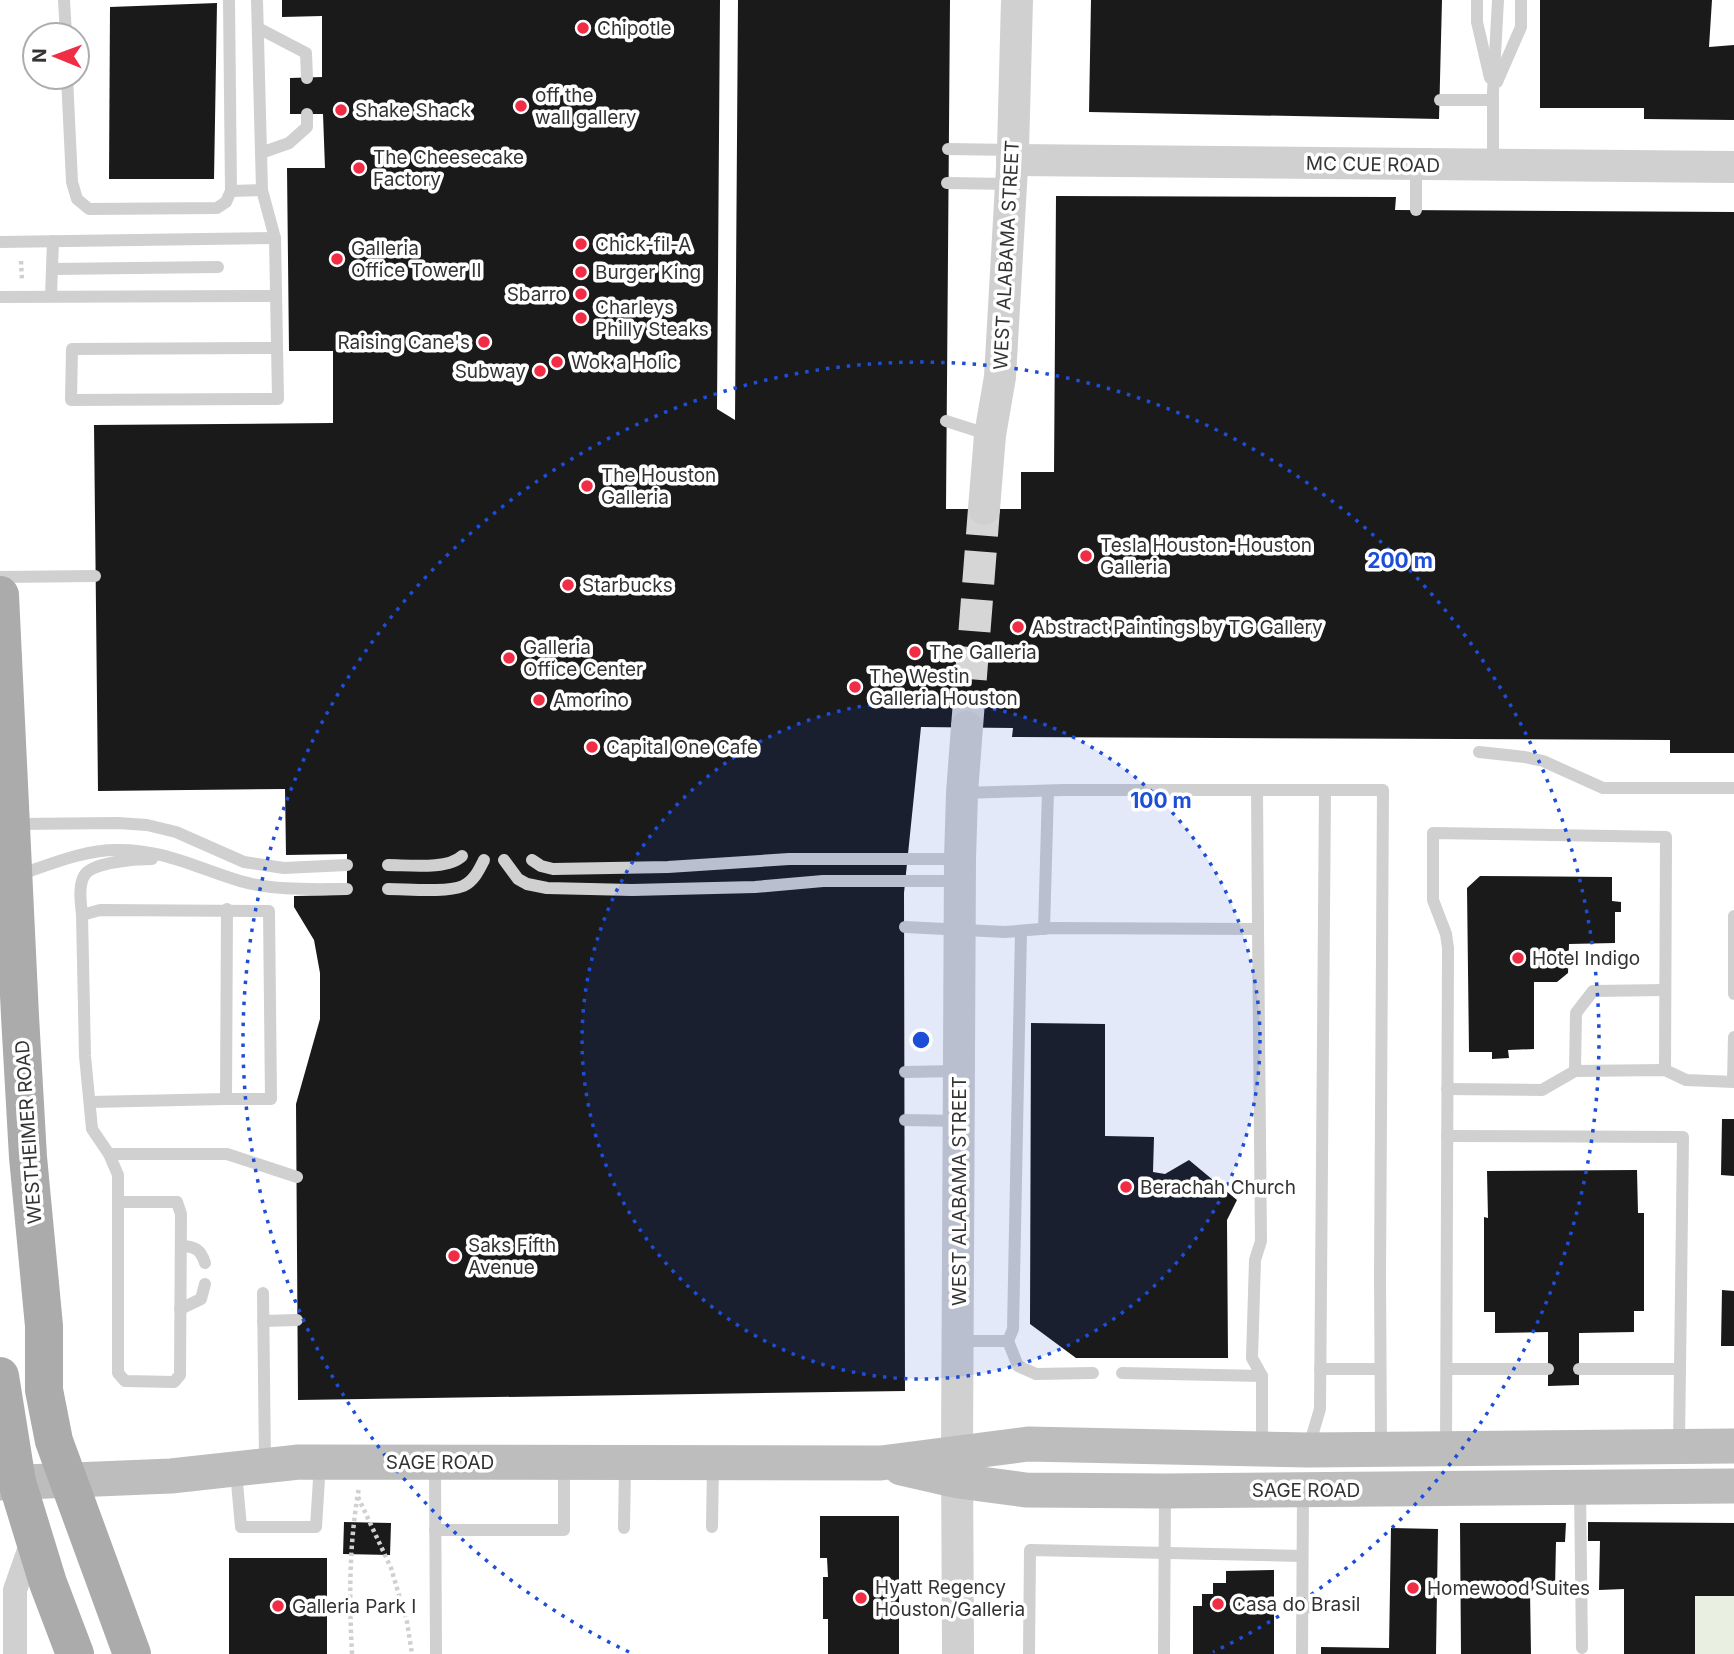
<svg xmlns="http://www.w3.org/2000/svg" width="1734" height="1654" font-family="Inter,sans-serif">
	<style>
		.green { fill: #e9f0e1 }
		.building { fill: #1a1a1a }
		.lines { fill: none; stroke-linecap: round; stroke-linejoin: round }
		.tertiary-tunnel { stroke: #d6d6d6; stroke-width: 32; stroke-dasharray: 32 16; stroke-linecap: butt }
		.path { stroke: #d0d0d0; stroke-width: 4.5; stroke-dasharray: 3.5 3.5; stroke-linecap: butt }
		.service { stroke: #d0d0d0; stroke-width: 12 }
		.minor { stroke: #d0d0d0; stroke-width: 24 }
		.tertiary { stroke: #d0d0d0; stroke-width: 32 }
		.secondary { stroke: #bdbdbd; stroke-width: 35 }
		.primary { stroke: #ababab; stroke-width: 38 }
		.ring { fill: none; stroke: #1d4ed8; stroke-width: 3.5; stroke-dasharray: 3.5 7 }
		.poi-dot { fill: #f12d46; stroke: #fff; stroke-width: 2.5 }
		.labels { text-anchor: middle; stroke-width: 7; stroke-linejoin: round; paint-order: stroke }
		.poi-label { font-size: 19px; fill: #333; stroke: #fff; text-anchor: start }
		.street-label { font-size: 19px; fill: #333; stroke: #fff }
		.centre { fill: #1d4ed8; stroke: #fff; stroke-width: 3.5 }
		.ring-label { font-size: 21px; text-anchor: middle; font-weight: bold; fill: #1d4ed8; stroke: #fff; stroke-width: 7; stroke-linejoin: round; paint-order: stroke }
	</style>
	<rect width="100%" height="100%" fill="#fff"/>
	<!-- green -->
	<rect class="green" x="1695" y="1596" width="39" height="58"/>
	<!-- building -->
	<g class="building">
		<path d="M282 0H720L717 409 735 420 738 0H950L946 509H1021V472H1054L1056 196 1396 197 1395 210 1734 212V753H1670V740L1012 737 1013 728 921 727 904 893 905 1391 298 1400 296 1104 320 1019V973L314 940 294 907V896L347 895V854L286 855 285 789 98 791 94 425 333 423V351H289L287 168H325L323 114H290V78L322 77V16L282 17Z"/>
		<path d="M1091 0H1442L1439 119 1089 112Z"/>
		<path d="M1540 0H1712L1709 47 1734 45V120L1644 119V108H1540Z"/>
		<path d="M217 3 214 179H109L110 7Z"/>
		<path d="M1480 876 1612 877V901L1621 902V912H1615V943L1569 944 1568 973 1557 982H1534V1049L1508 1050 1509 1058 1492 1059V1052H1469L1467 888Z"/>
		<path d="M1031 1023 1105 1024V1136L1154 1137 1153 1172 1165 1174 1189 1160 1237 1200 1227 1220 1228 1358H1076L1030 1324Z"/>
		<path d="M1722 1119H1734V1176L1721 1175Z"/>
		<path d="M1637 1170 1638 1213H1644V1311H1634V1332L1579 1333V1385L1548 1386V1332L1495 1333V1312H1484V1217L1488 1218 1487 1171Z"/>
		<path d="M1722 1290 1734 1291V1346H1721Z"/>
		<path d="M820 1516H899V1654H828V1619H823V1577H828L827 1558H820Z"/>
		<path d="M344 1522 391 1523 390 1555 343 1554Z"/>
		<path d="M1588 1522 1734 1523V1596H1695V1654H1624V1589L1599 1590 1600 1541H1588Z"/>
		<path d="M1460 1523H1566L1565 1542H1556L1555 1589 1530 1591 1531 1654H1461Z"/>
		<path d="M1391 1528 1438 1529 1436 1654H1321V1647L1389 1648Z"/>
		<rect x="229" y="1558" width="98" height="96"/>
		<path d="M1274 1570V1654H1193V1606H1202V1594H1213V1583H1226V1571Z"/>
	</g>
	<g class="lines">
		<!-- tertiary-tunnel -->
		<path class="tertiary-tunnel" d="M967 727 984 509"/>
		<!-- path -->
		<g class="path">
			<path d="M21 261 22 280"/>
			<path d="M358 1497 391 1568 407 1622 412 1654"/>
			<path d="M352 1654C349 1598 349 1543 359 1488"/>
		</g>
		<!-- service -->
		<g class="service">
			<path d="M64 0 66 35"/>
			<path d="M229 0 231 191"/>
			<path d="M257 0 262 190 275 238 278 399 71 400 72 349 277 348"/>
			<path d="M1477 0V22L1490 78"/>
			<path d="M258 28 306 53 307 78"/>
			<path d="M67 77 72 182 77 199 89 209 217 208 226 202 231 191 262 190"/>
			<path d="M1497 82 1521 27V0"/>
			<path d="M1440 100H1493"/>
			<path d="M948 149 1012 150"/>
			<path d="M261 153 289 143 307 127V114"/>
			<path d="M1493 165V92L1498 0"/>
			<path d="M947 183 1010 184"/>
			<path d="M1416 210V165"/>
			<path d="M0 242 275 238"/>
			<path d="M52 269 218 267"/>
			<path d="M51 296 53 241"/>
			<path d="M0 297 276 296"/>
			<path d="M946 421 990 435"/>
			<path d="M0 577 95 576"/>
			<path d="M1479 752 1525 757 1543 761 1603 788H1734"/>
			<path d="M962 793 1063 790H1383L1380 1276 1381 1446"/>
			<path d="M16 824 118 823 147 825 176 832 244 862 284 868 347 865"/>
			<path d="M504 860 518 879 527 884 547 888 632 890 755 887 823 881H960"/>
			<path d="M532 860 541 866 553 869 668 867 789 859H960"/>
			<path d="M388 865C408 865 448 870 462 856"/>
			<path d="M18 875C49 865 83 850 116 850 164 849 196 868 240 881 275 891 312 889 347 889"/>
			<path d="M388 889C408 889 445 893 463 886 474 881 479 870 484 860"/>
			<path d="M82 915C81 903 78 887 84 876 91 862 136 859 152 859"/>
			<path d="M1734 916V994"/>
			<path d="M905 927 1005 932 1053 928 1258 929 1257 790"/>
			<path d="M1044 929 1048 791"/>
			<path d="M1258 929 1261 1241 1255 1260 1252 1358 1262 1376V1448"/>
			<path d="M1575 1071 1576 1013 1593 991 1665 990"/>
			<path d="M905 1072 957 1071"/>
			<path d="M1733 1082 1734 1037"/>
			<path d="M1447 1089 1542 1090 1575 1071 1665 1070 1686 1080 1734 1082"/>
			<path d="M90 1102 226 1099 227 909"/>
			<path d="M905 1120 959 1121"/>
			<path d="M1447 1136 1683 1137 1679 1444"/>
			<path d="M109 1154H227L297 1177"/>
			<path d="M118 1202H177L181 1214 180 1375 174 1382 125 1381 118 1373V1175L109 1154 92 1129 85 1056 82 915 100 910 269 911 271 1099H226"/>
			<path d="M181 1246C195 1246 201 1250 205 1263"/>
			<path d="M263 1293 265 1462"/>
			<path d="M180 1309 201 1299 205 1284"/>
			<path d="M263 1321 297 1320"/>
			<path d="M958 1341H1008L1013 1329 1021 931"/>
			<path d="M1008 1341 1018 1366 1036 1374 1093 1373"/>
			<path d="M1320 1369H1380"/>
			<path d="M1447 1369H1548"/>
			<path d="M1579 1369H1680"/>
			<path d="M1122 1373 1262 1376"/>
			<path d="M1309 1446 1320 1409 1325 790"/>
			<path d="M1446 1448 1448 948 1446 934 1433 900V833L1666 837 1665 1070"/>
			<path d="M435 1465 436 1654"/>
			<path d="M236 1472 241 1527H316L320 1463"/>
			<path d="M1580 1489 1582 1648"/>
			<path d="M712 1527 713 1464"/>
			<path d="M624 1528 625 1466"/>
			<path d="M435 1530H564V1463"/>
			<path d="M1302 1607 1318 1608"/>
			<path d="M1029 1654 1030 1550 1302 1556"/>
			<path d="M1164 1654 1165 1493"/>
			<path d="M1302 1654 1303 1493"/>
		</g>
		<!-- minor -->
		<path class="minor" d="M15 1654V1590L34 1536"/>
		<!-- tertiary -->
		<g class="tertiary">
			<path d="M1012 160 1734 167"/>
			<path d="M984 509 990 435 1000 377 1013 150 1017 0"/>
			<path d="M958 1654 957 1452 960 859 962 793 967 727"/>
		</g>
		<!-- secondary -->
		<g class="secondary">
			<path d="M901 1468 958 1481 1026 1490 1165 1491 1734 1486"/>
			<path d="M0 1483 171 1476 299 1462 881 1463 1028 1444 1308 1450 1734 1446"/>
		</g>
		<!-- primary -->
		<g class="primary">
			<path d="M0 595 20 1016 28 1157 44 1326V1390L54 1441 132 1654"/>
			<path d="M0 1376 17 1482 48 1583 75 1654"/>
		</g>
	</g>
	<!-- distance rings -->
	<circle cx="921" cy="1040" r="339" fill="#1d4ed8" fill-opacity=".12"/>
	<g class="ring">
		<circle cx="921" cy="1040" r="339"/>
		<path d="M629 1652A678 678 0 1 1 1213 1652"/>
	</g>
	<!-- markers -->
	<g class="poi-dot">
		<circle cx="583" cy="28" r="7"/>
		<circle cx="521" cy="106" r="7"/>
		<circle cx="341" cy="110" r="7"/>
		<circle cx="359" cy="168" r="7"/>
		<circle cx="581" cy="244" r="7"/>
		<circle cx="337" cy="259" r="7"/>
		<circle cx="581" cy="272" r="7"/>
		<circle cx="581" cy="294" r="7"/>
		<circle cx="581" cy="318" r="7"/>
		<circle cx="484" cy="342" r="7"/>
		<circle cx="557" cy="362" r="7"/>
		<circle cx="540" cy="371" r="7"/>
		<circle cx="587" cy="486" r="7"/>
		<circle cx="1086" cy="556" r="7"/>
		<circle cx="568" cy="585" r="7"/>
		<circle cx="1018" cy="627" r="7"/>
		<circle cx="915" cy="652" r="7"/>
		<circle cx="509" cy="658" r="7"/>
		<circle cx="855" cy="687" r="7"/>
		<circle cx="539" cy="700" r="7"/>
		<circle cx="592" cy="747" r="7"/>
		<circle cx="1518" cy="958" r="7"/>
		<circle cx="1126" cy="1187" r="7"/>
		<circle cx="454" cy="1256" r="7"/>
		<circle cx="1413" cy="1588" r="7"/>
		<circle cx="861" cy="1598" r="7"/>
		<circle cx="1218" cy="1604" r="7"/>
		<circle cx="278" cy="1606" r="7"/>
	</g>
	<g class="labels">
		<!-- poi labels -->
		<g class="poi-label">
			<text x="597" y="35">Chipotle</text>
			<text x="535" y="102">off the<tspan x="535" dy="22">wall gallery</tspan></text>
			<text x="355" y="117">Shake Shack</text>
			<text x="373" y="164">The Cheesecake<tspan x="373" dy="22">Factory</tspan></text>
			<text x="595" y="251">Chick-fil-A</text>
			<text x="351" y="255">Galleria<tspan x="351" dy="22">Office Tower II</tspan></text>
			<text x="595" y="279">Burger King</text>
			<text x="567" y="301" text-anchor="end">Sbarro</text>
			<text x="595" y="314">Charleys<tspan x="595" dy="22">Philly Steaks</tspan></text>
			<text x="470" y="349" text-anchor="end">Raising Cane's</text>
			<text x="571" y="369">Wok a Holic</text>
			<text x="526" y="378" text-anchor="end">Subway</text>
			<text x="601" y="482">The Houston<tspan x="601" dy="22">Galleria</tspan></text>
			<text x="1100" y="552">Tesla Houston-Houston<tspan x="1100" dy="22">Galleria</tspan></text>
			<text x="582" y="592">Starbucks</text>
			<text x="1032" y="634">Abstract Paintings by TG Gallery</text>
			<text x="523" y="654">Galleria<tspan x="523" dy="22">Office Center</tspan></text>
			<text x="929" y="659">The Galleria</text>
			<text x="869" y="683">The Westin<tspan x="869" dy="22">Galleria Houston</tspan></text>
			<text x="553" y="707">Amorino</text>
			<text x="606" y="754">Capital One Cafe</text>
			<text x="1532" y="965">Hotel Indigo</text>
			<text x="1140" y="1194">Berachah Church</text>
			<text x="468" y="1252">Saks Fifth<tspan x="468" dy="22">Avenue</tspan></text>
			<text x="875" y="1594">Hyatt Regency<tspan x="875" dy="22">Houston/Galleria</tspan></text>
			<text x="1427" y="1595">Homewood Suites</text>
			<text x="1232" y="1611">Casa do Brasil</text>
			<text x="292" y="1613">Galleria Park I</text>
		</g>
		<!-- street labels -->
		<g class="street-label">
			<text transform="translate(1373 164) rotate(1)" y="7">MC CUE ROAD</text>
			<text transform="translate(1006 255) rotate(-87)" y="7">WEST ALABAMA STREET</text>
			<text transform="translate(28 1132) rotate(-94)" y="7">WESTHEIMER ROAD</text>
			<text transform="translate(959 1191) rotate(-90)" y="7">WEST ALABAMA STREET</text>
			<text x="440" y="1469">SAGE ROAD</text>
			<text x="1306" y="1497">SAGE ROAD</text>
		</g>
	</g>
	<circle cx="921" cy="1040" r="10" class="centre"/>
	<g class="ring-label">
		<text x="1400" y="568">200 m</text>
		<text x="1161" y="808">100 m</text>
	</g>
	<!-- north arrow -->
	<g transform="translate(56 56) rotate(271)"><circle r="33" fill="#ffffff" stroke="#adadad" stroke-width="2"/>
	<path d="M0-5L12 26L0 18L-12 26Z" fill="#f12d46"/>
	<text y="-10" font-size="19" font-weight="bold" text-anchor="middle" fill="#333333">N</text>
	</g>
</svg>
